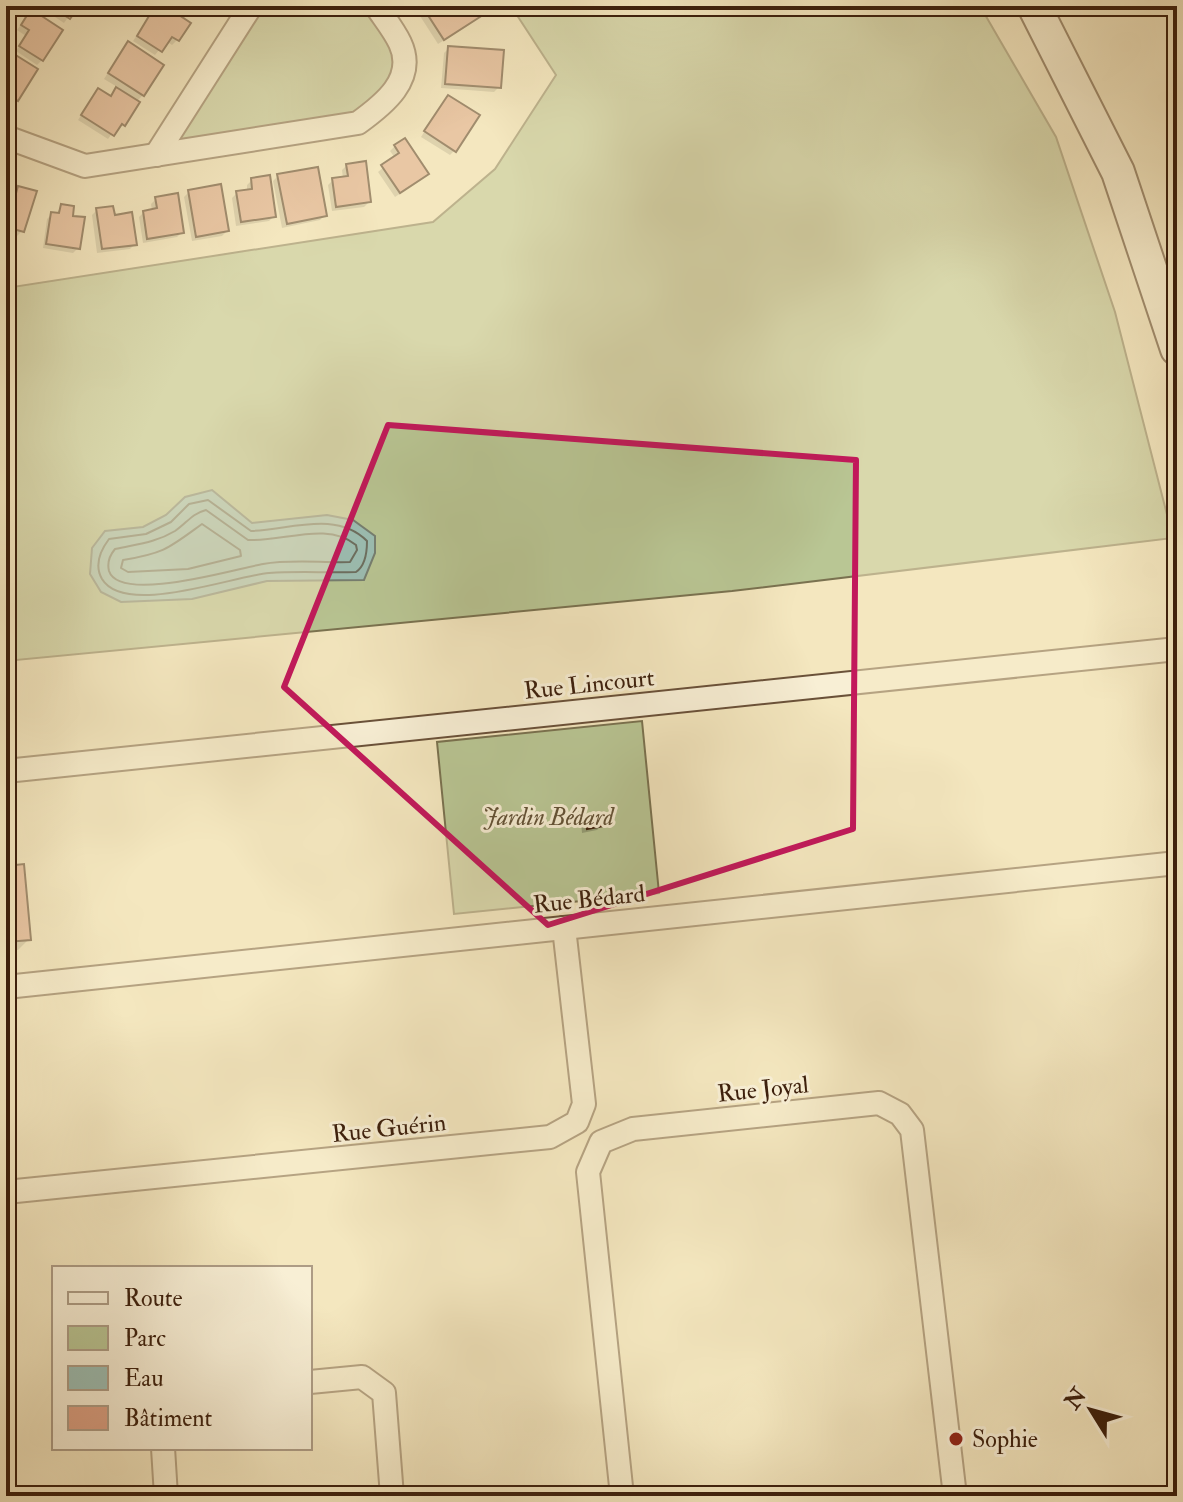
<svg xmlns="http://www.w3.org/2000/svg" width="1183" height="1502" font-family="'IM FELL Double Pica',serif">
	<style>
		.green { fill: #b9c694; stroke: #7a7250; stroke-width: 2 }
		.water { fill: #9cbfb4; stroke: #767f71; stroke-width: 2 }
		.shadow { fill: #0003 }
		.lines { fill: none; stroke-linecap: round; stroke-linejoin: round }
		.shore { stroke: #6c6f60; stroke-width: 2 }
		.building { fill: #dca084; stroke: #3c1f0c; stroke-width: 2 }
		.street-casing { stroke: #6a5139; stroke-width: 26 }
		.secondary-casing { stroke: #3c1f0c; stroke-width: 36 }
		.street { stroke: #f8efd5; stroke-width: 22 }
		.secondary { stroke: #f8efd5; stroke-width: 32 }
		.marked { fill: none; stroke: #c2185b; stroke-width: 6; stroke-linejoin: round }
		.poi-dot { fill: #8f2418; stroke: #f8efd5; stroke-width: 3 }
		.labels { text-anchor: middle; stroke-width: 6; stroke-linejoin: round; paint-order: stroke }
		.street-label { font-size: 24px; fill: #3c1f0c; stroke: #f8efd5 }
		.park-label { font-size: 24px; font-style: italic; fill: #625135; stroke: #f8efd5 }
		.poi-label { font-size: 24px; fill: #3c1f0c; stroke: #f8efd5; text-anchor: start }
	</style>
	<rect width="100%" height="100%" fill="#f4e7bf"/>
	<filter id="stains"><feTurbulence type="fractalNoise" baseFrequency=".0025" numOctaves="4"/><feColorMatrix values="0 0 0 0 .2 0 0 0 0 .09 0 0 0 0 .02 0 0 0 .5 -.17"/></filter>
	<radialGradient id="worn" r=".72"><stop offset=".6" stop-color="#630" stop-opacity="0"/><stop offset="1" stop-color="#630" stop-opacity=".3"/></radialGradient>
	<!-- green -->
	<g class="green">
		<path d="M251 6H376L404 74 358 123 156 155Z"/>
		<path d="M511 6H980L1056 137 1115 312 1173 538 732 591 6 661V288L433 222 495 169 556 75Z"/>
		<path d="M642 721 659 893 454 914 437 742Z"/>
	</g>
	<!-- water -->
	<path class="water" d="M212 490 252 523 327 515 353 520 375 536V553L364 580 267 581 192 599 121 602 101 592 90 574 92 548 105 531 143 527 166 515 185 497Z"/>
	<!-- shadow -->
	<g class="shadow">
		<path d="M45 6H76L64 23 43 9Z"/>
		<path d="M157 6H194L183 20 188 23 177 40 172 45 166 41 155 55 133 41Z"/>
		<path d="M433 6H475L476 20 438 44 420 16Z"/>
		<path d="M31 11 42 60 37 65 16 51 26 36 17 30Z"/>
		<path d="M449 48 499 87 494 92 441 88 444 53Z"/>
		<path d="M123 49 143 95 136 102 123 125 116 128 108 139 78 120 94 95 110 97 119 88 104 79Z"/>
		<path d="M6 96 15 101 11 104 6 101Z"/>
		<path d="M443 102 455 150 450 155 421 137Z"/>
		<path d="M395 146 422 179 395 197 378 172 395 158 390 151Z"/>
		<path d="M347 165 369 202 364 207 332 211 328 185 333 180 343 179 342 170Z"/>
		<path d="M278 176 325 215 320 220 282 228 273 181Z"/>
		<path d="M252 180 274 216 269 221 236 226 232 198 237 193 247 191V185Z"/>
		<path d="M19 188 34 193 22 231 17 236 6 233V196L12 198Z"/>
		<path d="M189 192 227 231 222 236 192 241 184 197Z"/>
		<path d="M156 199 182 232 177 237 143 243 139 217 144 212 152 211 151 204Z"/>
		<path d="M61 207 71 217 78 248 73 253 43 248 47 219 52 214H56Z"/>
		<path d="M97 210 135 244 130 249 97 253 92 215Z"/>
		<path d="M586 817 602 825 597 830 582 833 581 822Z"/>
		<path d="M6 868 29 939 18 950 6 951Z"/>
	</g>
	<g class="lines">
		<!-- shore -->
		<g class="shore">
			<path d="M208 500 251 531C289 530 336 510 367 541 367 552 365 566 356 572 327 573 298 571 269 573 233 576 125 617 102 579 94 565 100 551 109 539L146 534 171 522 189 504Z"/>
			<path d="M206 510 248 540C283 542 327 521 356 545L357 550 350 562C322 563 291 559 263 564 238 568 120 604 109 571 107 563 110 555 115 549 137 544 155 543 175 531 187 523 191 514 206 510Z"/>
			<path d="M202 524 240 550 241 556 188 569 128 572 121 568 123 560C165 553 169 548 202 524Z"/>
		</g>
	</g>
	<!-- building -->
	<g class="building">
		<path d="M50 6H79L70 19Z"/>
		<path d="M155 6H165L191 23 179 41 172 37 162 52 137 36Z"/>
		<path d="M179 6H197L192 14Z"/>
		<path d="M429 6H478L483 15 444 40 424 9Z"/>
		<path d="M31 9 63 30 43 61 19 46 29 30 21 25Z"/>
		<path d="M128 41 164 65 144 96 108 73Z"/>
		<path d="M448 46 504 50 501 88 445 84Z"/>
		<path d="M6 49 38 69 18 101 6 93Z"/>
		<path d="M116 87 140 102 125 126 122 124 114 136 81 115 98 88 111 96Z"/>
		<path d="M448 95 480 115 456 152 424 131Z"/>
		<path d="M405 138 429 174 400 193 381 165 399 153 394 145Z"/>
		<path d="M366 161 371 202 336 207 332 178 348 176 346 164Z"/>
		<path d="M318 167 327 216 287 224 277 174Z"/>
		<path d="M270 175 276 217 241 222 236 191 252 189 251 178Z"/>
		<path d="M221 184 229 231 196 237 188 190Z"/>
		<path d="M18 186 37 191 24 232 6 227V194L15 197Z"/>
		<path d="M178 193 184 233 147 239 143 211 157 208 155 197Z"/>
		<path d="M61 204 74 206 73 216 85 217 80 249 46 244 51 212 59 213Z"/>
		<path d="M113 206 115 215 132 212 137 245 102 249 96 208Z"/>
		<path d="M602 813 604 826 587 829 585 816Z"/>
		<path d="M24 864 31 940 6 942V866Z"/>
	</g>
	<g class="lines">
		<defs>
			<g id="street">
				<path d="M6 137 85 166 358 123C383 105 417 79 400 43 394 30 384 18 376 6"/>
				<path d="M156 155 251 6"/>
				<path d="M6 771 1177 649"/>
				<path d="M6 987 1177 863"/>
				<path d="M6 1192 550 1137 577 1122 584 1104 564 928"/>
				<path d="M310 1382 362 1377 384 1393 392 1496"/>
				<path d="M163 1448 166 1496"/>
				<path d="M622 1496 588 1172 601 1142 633 1129 879 1103 900 1114 912 1130 955 1496"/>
			</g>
			<path id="secondary" d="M1034 6 1118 172 1177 349"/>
		</defs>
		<!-- street casing -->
		<use href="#street" class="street-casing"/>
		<!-- secondary casing -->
		<use href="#secondary" class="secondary-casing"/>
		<!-- street -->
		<use href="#street" class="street"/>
		<!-- secondary -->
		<use href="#secondary" class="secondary"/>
	</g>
	<!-- marked area -->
	<path d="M0 0H1183V1502H0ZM388 425 856 460 853 829 548 925 284 687Z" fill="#f4e7bf" fill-opacity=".55" fill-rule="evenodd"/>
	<path class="marked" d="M388 425 856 460 853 829 548 925 284 687Z"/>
	<!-- markers -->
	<circle class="poi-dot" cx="956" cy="1439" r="8"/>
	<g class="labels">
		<!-- street labels -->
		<g class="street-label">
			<text transform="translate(589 684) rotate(-6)" y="8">Rue Lincourt</text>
			<text transform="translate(589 899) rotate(-6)" y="8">Rue Bédard</text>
			<text transform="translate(763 1089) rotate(-6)" y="8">Rue Joyal</text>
			<text transform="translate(389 1128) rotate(-6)" y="8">Rue Guérin</text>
		</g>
		<!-- park labels -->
		<g class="park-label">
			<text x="548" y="825">Jardin Bédard</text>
		</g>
		<!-- poi labels -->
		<g class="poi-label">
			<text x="972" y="1447">Sophie</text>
		</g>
	</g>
	<!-- margin -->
	<rect width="1183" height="1502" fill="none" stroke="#f4e7bf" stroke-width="32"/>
	<rect x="8" y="8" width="1167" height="1486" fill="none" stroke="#3c1f0c" stroke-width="4"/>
	<rect x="16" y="16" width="1151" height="1470" fill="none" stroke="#3c1f0c" stroke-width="2"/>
	<!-- legend -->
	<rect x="52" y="1266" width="260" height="184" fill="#f8efd5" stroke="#ad9c85" stroke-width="2"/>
	<rect x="68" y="1292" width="40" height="12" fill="#f8efd5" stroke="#ad9c85" stroke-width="2"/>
	<text x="124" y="1306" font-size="24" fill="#3c1f0c">Route</text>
	<rect x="68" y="1326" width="40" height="24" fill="#b9c694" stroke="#ad9c85" stroke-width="2"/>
	<text x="124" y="1346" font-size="24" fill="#3c1f0c">Parc</text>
	<rect x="68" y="1366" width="40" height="24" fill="#9cbfb4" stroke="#ad9c85" stroke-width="2"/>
	<text x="124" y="1386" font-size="24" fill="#3c1f0c">Eau</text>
	<rect x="68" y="1406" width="40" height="24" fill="#dca084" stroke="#ad9c85" stroke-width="2"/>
	<text x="124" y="1426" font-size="24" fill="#3c1f0c">Bâtiment</text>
	<!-- north arrow -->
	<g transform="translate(1091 1410) rotate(307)" stroke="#f8efd5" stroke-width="6" paint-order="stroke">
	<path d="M0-6L14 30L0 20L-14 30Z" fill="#3c1f0c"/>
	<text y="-12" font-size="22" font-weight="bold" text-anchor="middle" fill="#3c1f0c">N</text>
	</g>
	<rect width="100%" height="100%" filter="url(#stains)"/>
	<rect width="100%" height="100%" fill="url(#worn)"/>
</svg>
